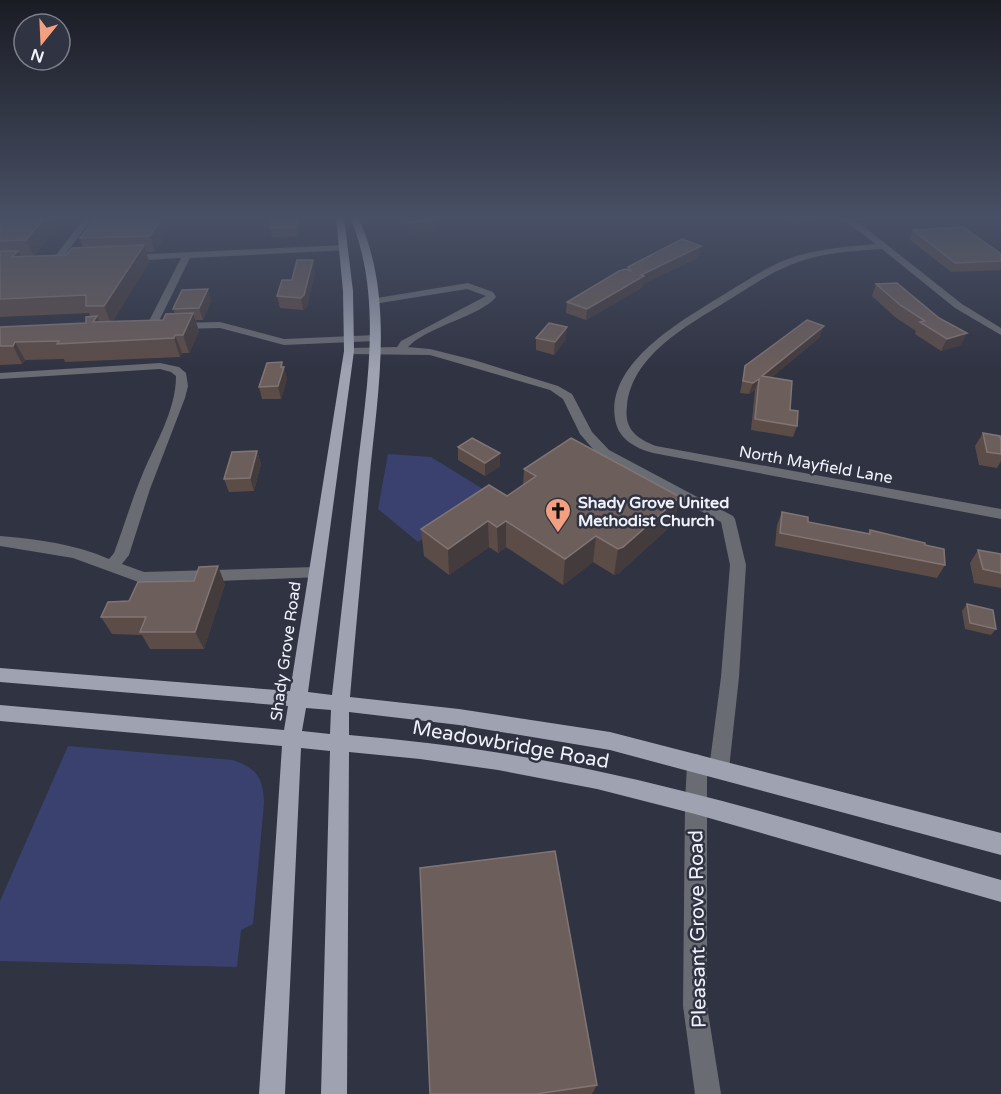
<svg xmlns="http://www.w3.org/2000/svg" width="1001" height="1094" font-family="'Varela Round',sans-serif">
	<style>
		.green { fill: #3a416e }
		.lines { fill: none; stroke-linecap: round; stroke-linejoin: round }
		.minor { fill: #6a6c73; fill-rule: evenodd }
		.major { fill: #9fa3b1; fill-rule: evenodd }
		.wall { fill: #5c4c48 }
		.shaded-wall { fill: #443b3d }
		.building { fill: #6c5e5b; stroke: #817574; stroke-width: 1.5 }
		.labels { text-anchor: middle; stroke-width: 5; stroke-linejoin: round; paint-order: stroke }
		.street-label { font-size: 16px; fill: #f0f2fb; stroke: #303342 }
		.poi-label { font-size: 16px; font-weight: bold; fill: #f0f2fb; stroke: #303342; text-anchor: start }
		.near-street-label { font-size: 20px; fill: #f0f2fb; stroke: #303342 }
	</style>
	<rect width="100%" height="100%" fill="#303342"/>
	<!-- green -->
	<g class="green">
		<path d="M388 454 431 457 491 494 418 542 378 509Z"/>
		<path d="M68 746 233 760C258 769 263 778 264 803L253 924 241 930 237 967 0 961V901Z"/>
	</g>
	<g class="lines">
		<!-- minor -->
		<g class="minor">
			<path d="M85 217H93L59 263H53V259Z"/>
			<path d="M840 217H849L867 229 962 304 1001 328V335L955 308 882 249C850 251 817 253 788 266 768 274 750 287 732 298 692 323 632 353 627 406 624 429 636 438 656 446L1001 509V519L653 453C635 448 618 439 615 419 606 362 683 320 723 295 741 284 759 272 778 263 809 249 843 247 876 244Z"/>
			<path d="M344 245 347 246V250L190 258 156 327 151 330 146 327 181 258 129 261 125 258 129 255Z"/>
			<path d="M468 283 493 292 496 297C481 316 428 326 408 347L430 349 474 360 558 386 572 394 592 432 609 450 733 516 735 519 746 565 739 677 729 769 726 775 719 778 712 775 709 769 721 677 730 565 721 522 599 456 580 434 563 399 550 390 430 355 349 354 344 351 349 348 397 347 401 341 486 296 467 289 374 304 369 301 371 299Z"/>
			<path d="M220 322 284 339 375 335 380 338 375 341 284 345 220 328 176 329 171 326 176 323Z"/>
			<path d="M160 363 179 367 186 373 188 386 185 398 150 489 129 555 122 564 144 572 316 567 321 569 324 573 321 577 144 584 73 558 0 546V536C37 539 75 544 109 559L114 553C124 526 132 499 143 473 156 442 176 410 176 376L171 372 160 369 0 379V373Z"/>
			<path d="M697 754 704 757 707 763V1006L721 1094H695L683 1006 685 804 687 763 690 757Z"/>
		</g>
		<!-- major -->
		<path class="major" d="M336 217H344L353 291 354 351 308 692 332 695C340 624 348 553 356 482 365 395 385 300 350 217H358C396 298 377 396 369 483 363 554 356 625 350 697L459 709 610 732 1001 833V855L610 750 459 725 349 712V735C432 742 515 753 597 771 733 800 867 842 1001 880V902L695 814 597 789 498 770 420 759 349 752 347 1094H321L330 751 301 748 285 1094H259L282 746 0 721V705L284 730 288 706 0 682V668L290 691 344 351 343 291ZM306 708 331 710 330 734 302 731Z"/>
	</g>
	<!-- wall -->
	<g class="wall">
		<path d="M0 217H63L34 256 66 255 83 248 80 238 97 217H141L140 219 166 234 155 252H146L149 262 112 322 163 320 175 314 173 309 211 301 203 320H195L199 331 189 353H182L180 357 65 362 64 359 25 360 22 364 0 365V327L86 323 91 317 89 313 0 317Z"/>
		<path d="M261 217H308H302L298 236 272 237 270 228 273 217 261 218Z"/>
		<path d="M778 217H820L819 222 798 225Z"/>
		<path d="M913 230 1001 254V270L951 272 909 239Z"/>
		<path d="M699 257 643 284V287L586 320 566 313 567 302 628 270V267Z"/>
		<path d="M315 271 307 307 303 310 280 308 277 296 292 280Z"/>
		<path d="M876 284 939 318 961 345 941 351 915 334 916 331 895 317 872 296Z"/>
		<path d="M820 337 771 378 790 410 797 426 793 437 751 430 755 390 749 394 740 393 745 366Z"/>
		<path d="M536 338 566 339 554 355 536 350Z"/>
		<path d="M282 362 287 379 281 399H262L259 387Z"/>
		<path d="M983 433 1001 441V461L997 468 979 465 975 446Z"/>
		<path d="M458 447 500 453V466L485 476 458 460Z"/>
		<path d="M257 451 261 464 254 491 229 492 224 479Z"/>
		<path d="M524 469 674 523 619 573 614 575 593 562 563 585 506 547 498 553 489 547 449 575 424 556 421 529 507 496 523 485Z"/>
		<path d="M782 512 808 522 868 534 870 530 945 565 937 578 775 546 777 525Z"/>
		<path d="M978 550 1001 554V588L974 583 970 563Z"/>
		<path d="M225 584 204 649H150L142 635 112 634 101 617 129 601Z"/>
		<path d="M967 604 996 629 991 635 965 629 962 611Z"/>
		<path d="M597 1085 592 1094H430Z"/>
	</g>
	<!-- shaded-wall -->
	<g class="shaded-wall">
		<path d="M45 217H63L34 256 26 240Z"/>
		<path d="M127 217H141L131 235 125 219Z"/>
		<path d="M298 217H302L298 236 296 227Z"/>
		<path d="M436 217H445L434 230 409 234 408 223Z"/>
		<path d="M800 217H820L819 222 798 225Z"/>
		<path d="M161 219 166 234 155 252 150 236Z"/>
		<path d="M144 245 149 262 111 323 104 306Z"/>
		<path d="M701 246 699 257 643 284V287L586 320 587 309 641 275Z"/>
		<path d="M18 251 26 267 12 257Z"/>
		<path d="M313 260 315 271 307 307 303 310 301 298Z"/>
		<path d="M208 289 211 301 203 320 199 308Z"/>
		<path d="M193 313 199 331 189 353 183 335Z"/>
		<path d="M97 316 104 334 93 322Z"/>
		<path d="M824 326 820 337 759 388 762 376Z"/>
		<path d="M567 327 566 339 554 355 555 342Z"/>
		<path d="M967 333 961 345 941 351 947 339Z"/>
		<path d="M175 335 182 353 180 357 174 338Z"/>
		<path d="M15 342 25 360 22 364 13 346Z"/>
		<path d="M282 362 287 379 281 399 278 386Z"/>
		<path d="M759 379 755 390 749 394 753 383Z"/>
		<path d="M257 451 261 464 254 491 250 478Z"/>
		<path d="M500 453V466L485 476V463Z"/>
		<path d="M680 497 674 523 619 573 614 575 618 549Z"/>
		<path d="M488 521 489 547 449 575 448 549Z"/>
		<path d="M506 521V547L498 553 497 527Z"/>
		<path d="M596 536 593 562 563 585 565 559Z"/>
		<path d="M218 566 225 584 204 649 195 632Z"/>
	</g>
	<!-- building -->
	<g class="building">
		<path d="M0 217H45L26 240 0 241Z"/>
		<path d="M97 217H127L125 219H161L150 236 80 238Z"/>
		<path d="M273 217H298L296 227 270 228Z"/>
		<path d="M414 217H436L433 220 408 223Z"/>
		<path d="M963 227 1001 254V261L955 263 913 230Z"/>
		<path d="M682 239 701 246 641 275 644 276 587 309 567 302 619 271 626 269 631 271 628 267Z"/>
		<path d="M144 245 104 306H86V295L0 299V251H18L12 257 66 255 72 248Z"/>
		<path d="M297 260H313L304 295 301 298 277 296 282 280H292Z"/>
		<path d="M897 283 939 318 967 333 947 339 920 322 925 321 900 305 876 284Z"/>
		<path d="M208 289 199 308 173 309 182 290Z"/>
		<path d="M193 313 183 335H175L174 338 57 344 59 341 15 342 13 346H0V327L86 323V317L97 316 93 322 163 320 166 314Z"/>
		<path d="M807 320 824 326 762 376 792 381 790 410 798 411 797 426 755 419 759 379 753 383 743 381 745 366Z"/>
		<path d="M549 323 567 327 555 342 536 338Z"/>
		<path d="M282 362 281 367H284L278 386 259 387 267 363Z"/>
		<path d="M983 433 1000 436 1001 441V454L987 452Z"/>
		<path d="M472 438 500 453 485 463 458 447Z"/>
		<path d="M571 438 680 497 623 547 618 549 596 536 565 559 506 521 497 527 488 521 448 549 421 529 489 485 507 496 536 476 524 469Z"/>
		<path d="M257 451 250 478 224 479 232 452Z"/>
		<path d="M782 512 808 517V522L870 534V530L925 543V545L944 549 945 565 780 533Z"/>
		<path d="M978 550 1001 554V573L983 569Z"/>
		<path d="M218 566 195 632H140L146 617H101L108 602 129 601 138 582 194 581 199 567Z"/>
		<path d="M967 604 993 610 996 629 970 623Z"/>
		<path d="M555 851 597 1085 536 1094H430L420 868Z"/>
	</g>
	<!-- sky -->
	<linearGradient id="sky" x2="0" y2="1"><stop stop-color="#1a1c24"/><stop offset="0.59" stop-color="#485065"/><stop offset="1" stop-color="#485065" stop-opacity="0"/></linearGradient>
	<rect width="1001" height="370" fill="url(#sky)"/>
	<!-- icons -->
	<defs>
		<symbol id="church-pin" viewBox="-11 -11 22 30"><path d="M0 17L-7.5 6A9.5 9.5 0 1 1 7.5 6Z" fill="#f2a07f" stroke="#303342"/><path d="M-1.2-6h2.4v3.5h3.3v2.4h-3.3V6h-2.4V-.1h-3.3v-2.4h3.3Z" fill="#111"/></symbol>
	</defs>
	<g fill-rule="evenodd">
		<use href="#church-pin" x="543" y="496" width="30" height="40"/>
	</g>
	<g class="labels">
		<!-- street labels -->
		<g class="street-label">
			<text transform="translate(816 464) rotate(10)" y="6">North Mayfield Lane</text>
			<text transform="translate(285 651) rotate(-82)" y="6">Shady Grove Road</text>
		</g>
		<!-- poi labels -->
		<g class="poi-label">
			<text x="578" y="508">Shady Grove United<tspan x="578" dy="18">Methodist Church</tspan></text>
		</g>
		<!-- near-street labels -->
		<g class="near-street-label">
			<text transform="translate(511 744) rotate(10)" y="7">Meadowbridge Road</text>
			<text transform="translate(697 929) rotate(-91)" y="7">Pleasant Grove Road</text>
		</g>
	</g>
	<!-- north arrow -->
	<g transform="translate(42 42) rotate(198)"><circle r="28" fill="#303342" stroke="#7d7f8c" stroke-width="1.5"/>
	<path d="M0-4.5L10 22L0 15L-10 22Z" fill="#f2a07f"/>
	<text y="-9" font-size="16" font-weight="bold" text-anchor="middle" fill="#f0f2fb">N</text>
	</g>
</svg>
